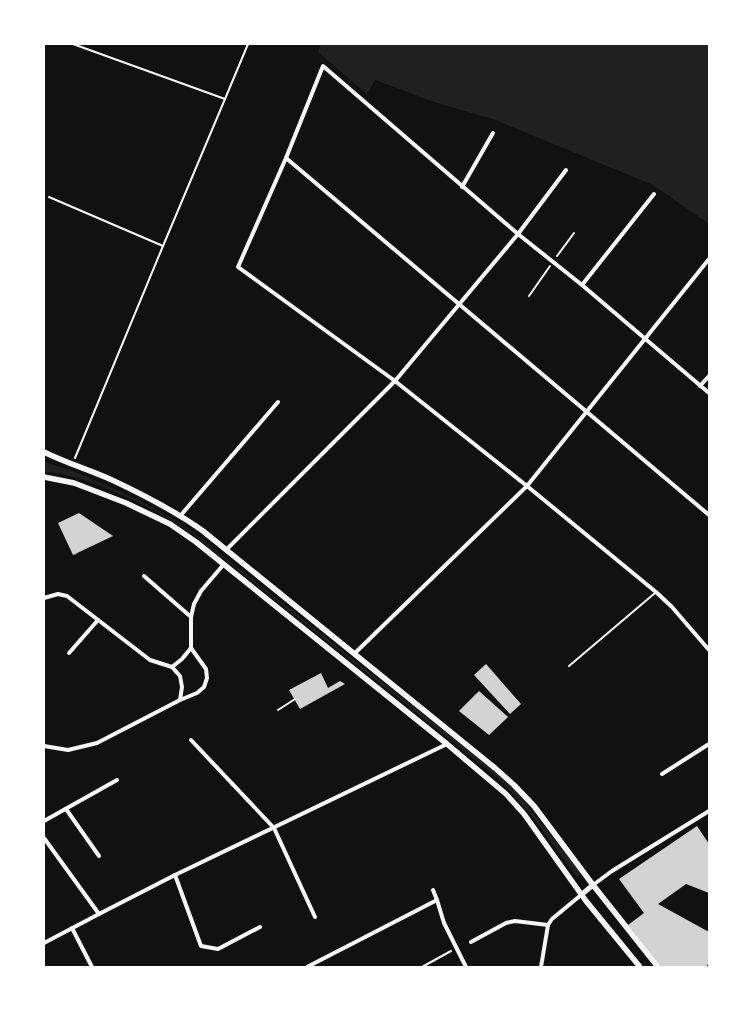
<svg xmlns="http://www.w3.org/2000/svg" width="753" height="1011" font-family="Overpass,sans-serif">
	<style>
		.green { fill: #202020 }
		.building { fill: #d3d3d3 }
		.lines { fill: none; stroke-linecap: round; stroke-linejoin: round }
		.path { stroke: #f5f5f5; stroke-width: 2 }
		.service { stroke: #f5f5f5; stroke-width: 2 }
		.minor { stroke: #f5f5f5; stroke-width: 4 }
		.tertiary { stroke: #f5f5f5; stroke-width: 5 }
		.secondary { stroke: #f5f5f5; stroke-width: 5.5 }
	</style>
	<rect width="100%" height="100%" fill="#111"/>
	<!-- green -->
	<g class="green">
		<path d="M321 44H709V224L653 185 493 119 437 103 375 80 367 94 318 52Z"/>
		<path d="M44 461C53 465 61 467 70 470 113 487 156 507 194 533L502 777 516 791 581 873 577 877 528 811 499 779 193 534C165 515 137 501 106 488 86 480 66 473 44 472Z"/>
	</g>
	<!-- building -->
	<g class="building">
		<path d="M79 513 113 536 73 555 58 523Z"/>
		<path d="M486 664 521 704 510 714 474 675Z"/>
		<path d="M321 673 328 688 340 681 345 684 300 709 289 690Z"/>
		<path d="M479 691 508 717 489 735 459 711Z"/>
		<path d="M697 826 709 844V893L686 884 658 904 709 932V962L706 967H661L628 925 644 913 619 879Z"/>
	</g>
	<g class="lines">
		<!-- path -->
		<g class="path">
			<path d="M73 44 225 99 248 44"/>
			<path d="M49 197 163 246 75 458"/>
			<path d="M163 246 225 99"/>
			<path d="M557 256 574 233"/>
			<path d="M529 296 550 266"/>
			<path d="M422 967 451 951"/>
		</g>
		<!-- service -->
		<g class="service">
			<path d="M569 666 655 593"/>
			<path d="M278 710 295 699"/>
		</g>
		<!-- minor -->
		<g class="minor">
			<path d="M286 158 709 515"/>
			<path d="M462 187 493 133"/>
			<path d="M582 285 654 194"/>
			<path d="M700 386 709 376"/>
			<path d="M709 393 582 285 518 234 323 66 286 158 238 267 395 381 527 486 656 592 672 607 709 650"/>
			<path d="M181 515 278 402"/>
			<path d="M226 550 395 381 518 234 566 170"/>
			<path d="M144 576 191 617"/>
			<path d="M44 598 58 594 67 596 150 660 172 667 180 676 182 687 180 700"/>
			<path d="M69 653 98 620"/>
			<path d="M355 653 527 486 709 259"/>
			<path d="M172 667 182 659 191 648"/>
			<path d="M191 740 274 828 315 917"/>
			<path d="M44 746 68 750 97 743 180 700 197 693 204 687 207 678 206 669 191 648V617L194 604 201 591 224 564"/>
			<path d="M662 774 709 744"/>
			<path d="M66 809 99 856"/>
			<path d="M44 821 117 780"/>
			<path d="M44 838 99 914"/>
			<path d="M175 875 201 946 218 949 260 927"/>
			<path d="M593 885 612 871 709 811"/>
			<path d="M433 890 437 900 444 923 466 967"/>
			<path d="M72 928 92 967"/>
			<path d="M471 942 506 923 515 921 548 925"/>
			<path d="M44 943 99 914 175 875 447 744"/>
			<path d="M307 967 437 900"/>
			<path d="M541 967 548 925 552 919 581 895"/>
		</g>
		<!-- tertiary -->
		<path class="tertiary" d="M581 895 593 885"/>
		<!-- secondary -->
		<g class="secondary">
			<path d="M44 452C66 463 90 470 112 480 144 495 175 511 203 531L495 768 514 785 534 806 593 885 658 967"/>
			<path d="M44 477 74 483 126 503 170 524 196 542 447 744 506 794 524 814 586 901 640 967"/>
		</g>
	</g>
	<!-- border -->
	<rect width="753" height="1011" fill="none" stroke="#ffffff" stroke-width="90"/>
</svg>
